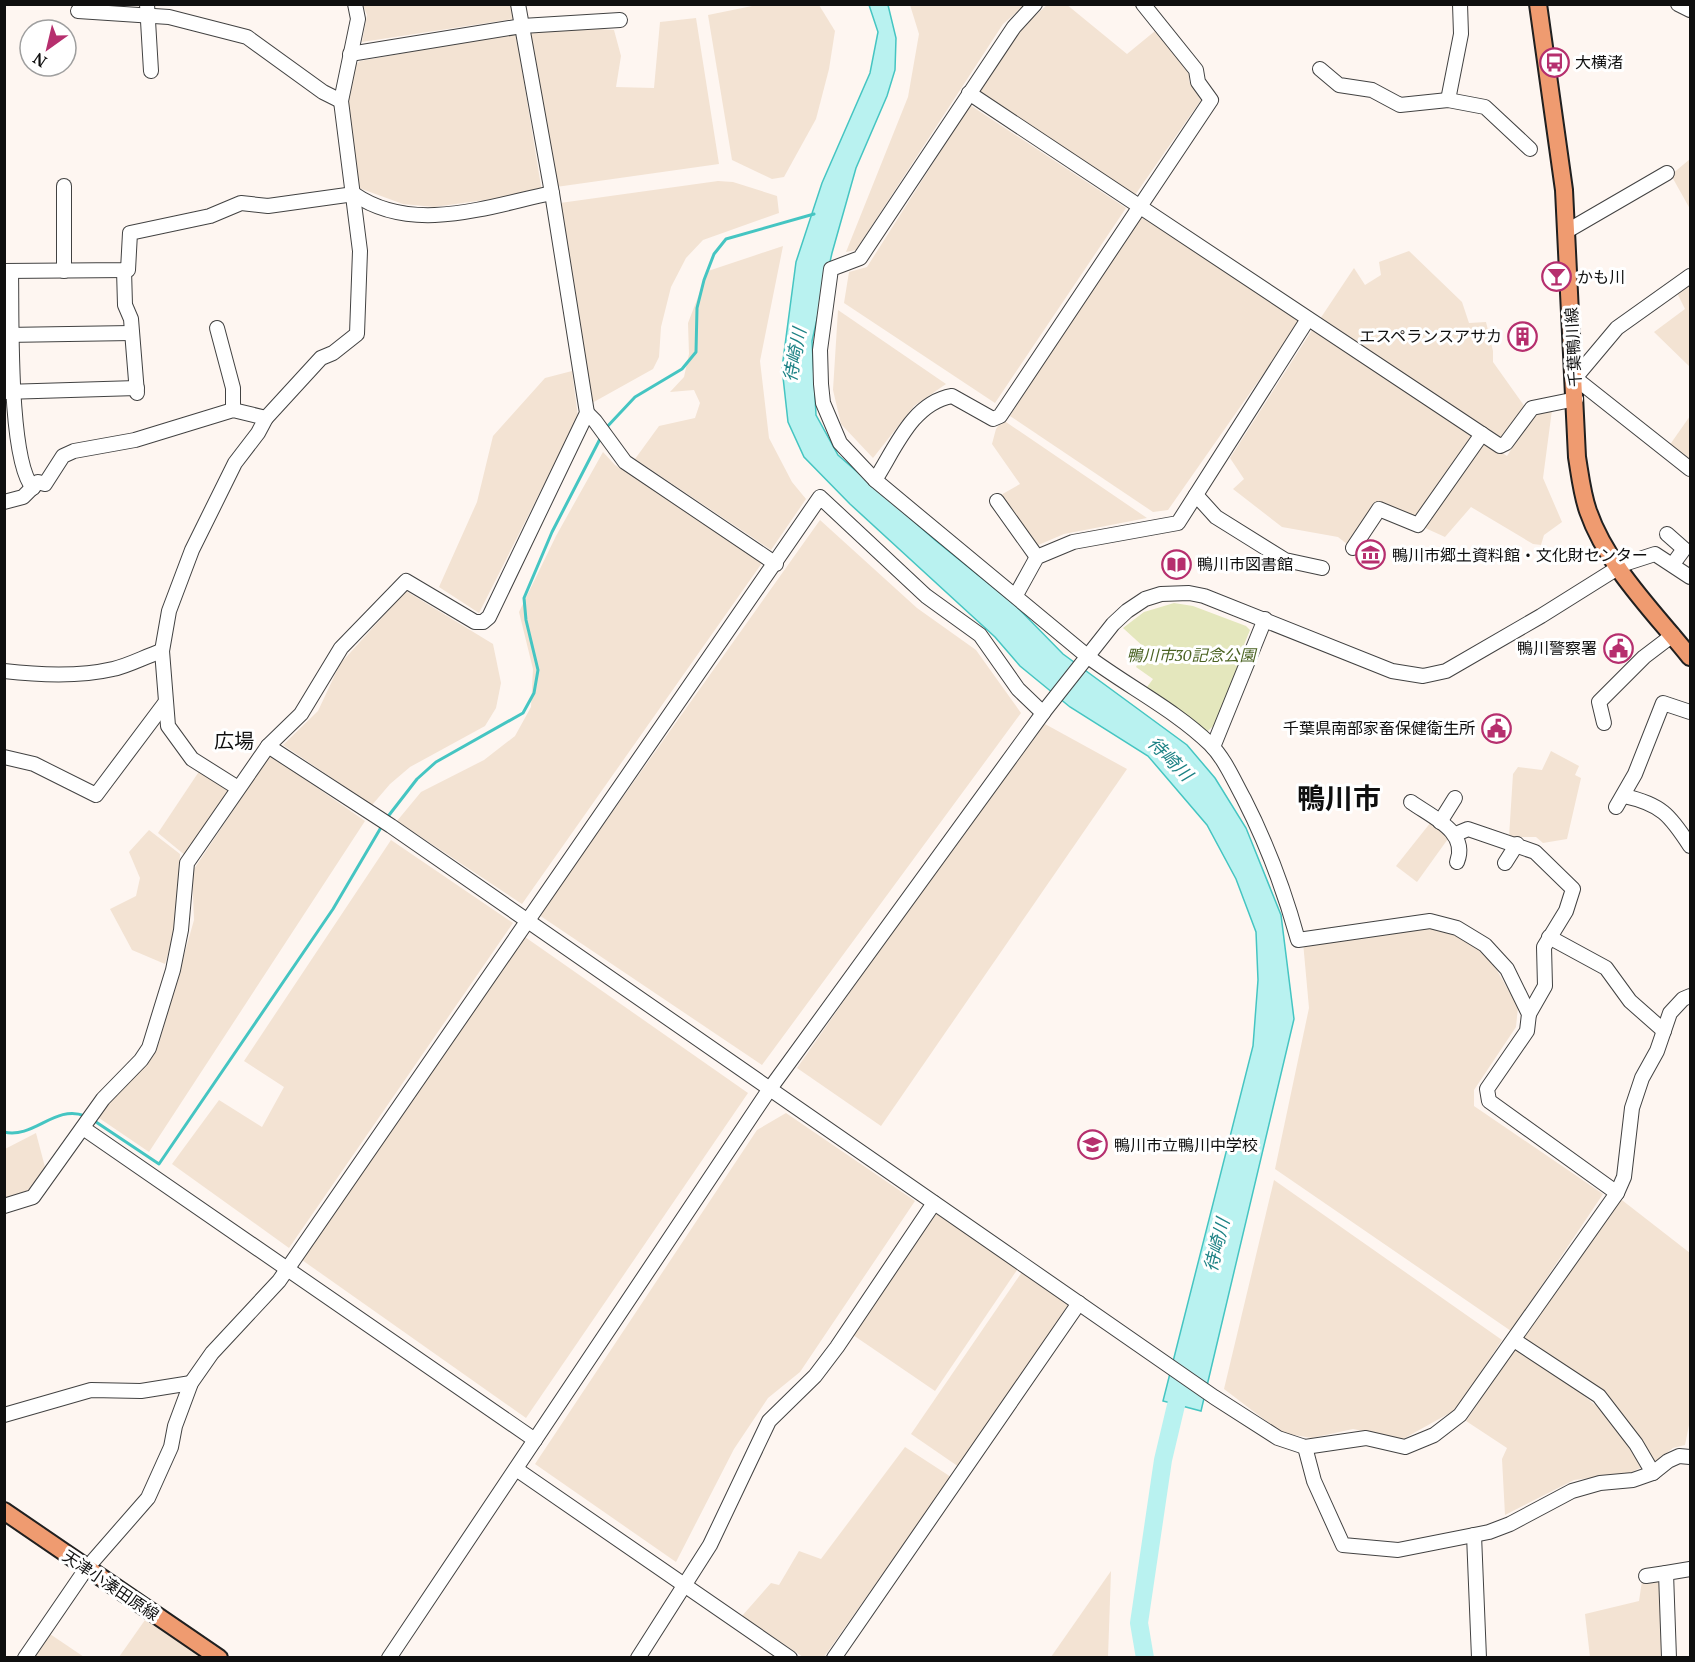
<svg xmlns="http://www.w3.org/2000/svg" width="1695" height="1662" font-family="'PT Serif','Noto Sans JP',serif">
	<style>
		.farmland { fill: #f3e3d3 }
		.green { fill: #e4e7bd }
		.water { fill: #b9f2f0; stroke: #45c5c2; stroke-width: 1.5 }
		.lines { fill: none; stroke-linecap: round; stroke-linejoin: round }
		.stream { stroke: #45c5c2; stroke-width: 3 }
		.river { stroke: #b9f2f0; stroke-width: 18 }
		.minor-casing { stroke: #424242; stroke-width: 16 }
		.major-casing { stroke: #202020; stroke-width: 20 }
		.minor { stroke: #fff; stroke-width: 14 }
		.major { stroke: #ef9b70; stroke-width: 16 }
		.labels { text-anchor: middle; stroke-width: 6; stroke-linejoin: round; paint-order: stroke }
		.poi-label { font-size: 16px; fill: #0f0f0f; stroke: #fff; text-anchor: start }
		.street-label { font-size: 16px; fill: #0f0f0f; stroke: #fff }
		.park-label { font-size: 16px; font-style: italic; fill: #4b6323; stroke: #fff }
		.water-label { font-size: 18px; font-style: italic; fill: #1d8285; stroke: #fff }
		.quarter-label { font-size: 20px; fill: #0f0f0f; stroke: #fff }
		.town-label { font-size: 28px; font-weight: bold; fill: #0f0f0f; stroke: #fff }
	</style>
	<rect width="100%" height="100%" fill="#fef6f1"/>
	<!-- farmland -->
	<g class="farmland">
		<path d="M762 4 819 5 835 31 829 69 816 119 784 177 772 179 732 160 708 15Z"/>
		<path d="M1066 4 1127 54 1155 31 1190 72 1189 81 1201 100 1135 195 980 92 1017 32 1047 5Z"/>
		<path d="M363 5H511L514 19 362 42 367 15Z"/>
		<path d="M910 5H1025L1003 24 856 250 846 252 908 97 919 34Z"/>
		<path d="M696 18 719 164 556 187 529 32 563 26 614 30 621 56 616 87 654 88 660 22Z"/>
		<path d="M516 33 542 192 434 207 403 204 359 188 345 103 349 71 360 61Z"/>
		<path d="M970 105 1126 208 995 403 844 303 849 272 867 267Z"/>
		<path d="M1690 159V209L1671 175Z"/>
		<path d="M718 181 733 182 777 196 779 213 703 240 686 258 671 287 661 327 659 357 653 369 592 403 560 203Z"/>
		<path d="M1137 211 1301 320 1168 510 1153 512 1010 416Z"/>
		<path d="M783 246 760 361 769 438 792 482 806 499 771 550 635 459 659 426 695 418 700 403 694 390 670 392 684 377 689 354 688 323 708 271Z"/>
		<path d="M1409 251 1462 302 1469 323 1486 322 1493 351V362L1525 407 1501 437 1320 319 1354 268 1365 285 1381 275 1379 262Z"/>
		<path d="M1690 284V367L1654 332 1685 309 1677 293Z"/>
		<path d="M838 310 946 384 914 406 873 458 841 424 833 390Z"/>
		<path d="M1312 330 1475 435 1417 517 1377 503 1347 544 1338 537 1282 527 1233 489 1244 479 1230 458Z"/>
		<path d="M572 371 578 417 479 613 439 587 477 502 493 436 545 378Z"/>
		<path d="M1552 410 1543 478 1562 522 1544 535 1541 545 1533 544 1471 507 1445 537 1423 527 1484 441 1507 456 1534 413Z"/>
		<path d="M1690 416V462L1669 446Z"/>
		<path d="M1003 420 1147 518 1064 534 1036 546 999 496 1020 484 992 444 996 429Z"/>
		<path d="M603 452 615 465 762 563 522 904 397 821 421 792 484 760 515 736 531 707 533 669 519 612 556 536Z"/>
		<path d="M820 520 917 608 976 650 1021 713 762 1065 539 915Z"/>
		<path d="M406 591 493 644 501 683 496 708 485 726 410 767 390 784 372 805 283 745 318 711 340 664Z"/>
		<path d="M1045 724 1127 769 881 1126 797 1068 955 842Z"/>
		<path d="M1551 751 1579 766 1575 775 1581 778 1567 839 1543 843 1536 837H1509L1513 774 1518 767 1542 770Z"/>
		<path d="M270 755 365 821 149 1152 99 1118 108 1103 147 1064 159 1043 194 920 192 872Z"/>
		<path d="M200 770 231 788 186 856 158 833Z"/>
		<path d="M1431 822 1450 836 1417 882 1396 866Z"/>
		<path d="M149 830 180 854 177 924 165 964 132 950 110 909 136 896 140 878 129 852Z"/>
		<path d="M391 840 513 923 289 1248 172 1164 219 1100 262 1127 284 1087 244 1061Z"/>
		<path d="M1409 928 1436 929 1455 935 1476 948 1491 960 1518 1007 1516 1027 1474 1090V1106L1603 1194 1511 1331 1275 1169 1309 1008 1303 942Z"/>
		<path d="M525 937 748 1093 526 1418 302 1260Z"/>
		<path d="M786 1113 915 1201 800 1372 768 1398 734 1449 676 1562 535 1464 757 1130Z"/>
		<path d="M36 1133 45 1167 29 1194 5 1200V1149Z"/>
		<path d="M1274 1180 1502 1340 1457 1409 1403 1439 1353 1429 1312 1438 1282 1433 1224 1389Z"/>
		<path d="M1618 1197 1690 1253V1420L1685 1445 1673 1448 1655 1462 1601 1390 1523 1339Z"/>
		<path d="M937 1212 1019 1267 935 1391 853 1335Z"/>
		<path d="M1022 1272 1070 1305 959 1467 911 1434Z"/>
		<path d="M1516 1347 1565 1380 1606 1414 1642 1467 1630 1473 1574 1480 1505 1515 1502 1459 1507 1448 1466 1421Z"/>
		<path d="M905 1447 951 1477 824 1657H803L742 1616 771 1583 779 1585 799 1551 821 1559Z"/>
		<path d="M1111 1571 1108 1657H1051Z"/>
		<path d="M1656 1580 1661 1585 1666 1657H1590L1585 1614 1639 1601 1642 1581Z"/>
		<path d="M145 1620 201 1657H119Z"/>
		<path d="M47 1632 84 1657 30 1658Z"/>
	</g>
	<!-- green -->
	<path class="green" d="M1174 603 1193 606 1246 626 1250 630 1237 662 1240 666 1214 725 1207 732 1144 691 1153 679 1136 667 1146 649 1123 628 1144 612Z"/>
	<!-- water -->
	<path class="water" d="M869 5H888L896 38 895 70 887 96 856 168 832 253 812 341 816 415 838 455 935 540 1015 605 1063 654 1187 745 1215 778 1246 828 1281 915 1294 1019 1201 1411 1163 1401 1253 1046 1258 980 1256 932 1236 879 1207 825 1148 756 1070 707 1020 666 995 637 850 504 804 457 788 422 782 368 796 262 822 183 870 73 878 32Z"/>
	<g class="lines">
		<!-- stream -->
		<g class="stream">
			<path d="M605 429 635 397 682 369 696 352 697 308 704 280 714 254 726 239 814 214"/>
			<path d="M386 819 417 779 436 762 523 713 534 693 538 670 526 620 524 598 552 532 601 437"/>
			<path d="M93 1120 159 1164 333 909 383 824"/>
			<path d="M4 1132C34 1139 55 1104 85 1116"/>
		</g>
		<!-- river -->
		<path class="river" d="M1145 1658 1139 1623 1163 1460 1182 1380"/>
		<defs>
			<g id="minor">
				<path d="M147 4 151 71"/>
				<path d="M1035 4 1014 27 860 258 831 269 820 350 821 384 823 403 840 443 875 480 1087 656C1127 686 1175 710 1210 744 1225 759 1234 781 1244 799 1268 846 1284 889 1298 940L1430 921 1457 928 1485 945 1507 969 1529 1014 1527 1031 1487 1089 1489 1101 1617 1193"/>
				<path d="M1678 4 1690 10"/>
				<path d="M78 11 169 17 247 37 323 92 341 101"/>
				<path d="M350 54 522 26 620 20"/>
				<path d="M1320 69 1339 85 1372 90 1400 105 1448 100 1485 107 1530 149"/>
				<path d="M969 93 1500 446 1506 443 1532 408 1576 399"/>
				<path d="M1448 100 1461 34 1460 4"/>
				<path d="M1567 231 1667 173"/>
				<path d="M124 270 125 305 131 319 137 393"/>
				<path d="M4 271 128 270 130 233 210 216 241 203 268 206 354 194C413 235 489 206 552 193"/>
				<path d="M11 271C12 315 8 460 33 488"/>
				<path d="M64 271V186"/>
				<path d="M1690 276 1617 328 1575 378 1690 469"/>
				<path d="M217 328 233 388V410"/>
				<path d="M5 335 132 333"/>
				<path d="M4 392 137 388"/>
				<path d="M587 413 595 421 625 462 776 564"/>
				<path d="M875 480C895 449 912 403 952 396L993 419 1000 416 1211 100 1198 82 1196 70 1143 4"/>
				<path d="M1196 495 1216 517 1285 560 1322 568"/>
				<path d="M997 501 1037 557"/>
				<path d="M4 502 23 497 38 482 45 484 63 456 74 451 135 440 233 410 266 418"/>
				<path d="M1667 534 1684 549 1673 564"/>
				<path d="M1353 548 1379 509 1418 525 1482 434"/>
				<path d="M1016 595 1037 557 1073 542 1178 523 1308 319"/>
				<path d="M4 671C39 675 79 677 113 669 128 666 146 656 162 651"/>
				<path d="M1604 723 1599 702 1644 657 1673 635"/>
				<path d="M268 746 391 826 1214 1397 1278 1438 1305 1447 1366 1438 1405 1447 1434 1435 1460 1415 1617 1193 1624 1177 1632 1108 1642 1078 1657 1051 1670 1013 1683 999 1690 996"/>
				<path d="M1213 747 1265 619"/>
				<path d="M4 757 34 764 96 795 165 703"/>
				<path d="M238 788 192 759 168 726 162 651 169 611 192 550 235 463 258 433 266 418 321 358 333 353 357 334 360 251 341 101 358 19 355 4"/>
				<path d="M1624 796C1661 804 1670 815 1690 846"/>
				<path d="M1411 802C1432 817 1469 832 1457 862"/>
				<path d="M1616 807 1635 774 1663 703 1690 712"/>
				<path d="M1440 822 1455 798"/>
				<path d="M1456 834 1468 829 1535 852 1573 889 1566 911 1544 947 1545 986 1529 1014"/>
				<path d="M1505 863 1517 844"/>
				<path d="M1549 937 1606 968 1630 1001 1664 1031"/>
				<path d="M83 1128 535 1440"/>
				<path d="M4 1206 33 1197 103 1099 141 1060 149 1048 173 970 181 930 187 863 268 746 301 714 341 648 406 581 475 622H483L489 617 587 413 552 193 518 4"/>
				<path d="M1514 1340 1599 1396 1636 1444 1653 1473"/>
				<path d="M4 1415 91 1390 141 1391 191 1383"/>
				<path d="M1305 1447 1314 1481 1343 1545 1398 1550 1489 1532 1510 1524 1572 1491 1600 1483 1633 1480 1653 1473 1668 1461 1679 1456 1690 1457"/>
				<path d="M516 1469 790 1658"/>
				<path d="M1474 1535 1479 1658"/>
				<path d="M1646 1576 1666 1573"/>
				<path d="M25 1658 86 1569 148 1498 171 1447 175 1426 191 1383 212 1353 279 1281 820 497 926 596 980 635 1018 689 1043 713"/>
				<path d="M389 1658 769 1090 1046 709 1113 624 1127 611 1145 599 1161 594 1189 593 1204 596 1392 671 1423 676 1446 671 1541 616 1624 564 1655 554 1690 577"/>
				<path d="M638 1658 710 1545 769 1421 815 1376 837 1347 934 1203"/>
				<path d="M834 1658 1079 1303"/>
				<path d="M1669 1658 1666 1573 1690 1569"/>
			</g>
			<g id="major">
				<path d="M1538 4 1564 190 1577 457C1580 475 1582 494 1588 511 1607 566 1654 612 1690 657"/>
				<path d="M4 1511 219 1658"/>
			</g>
		</defs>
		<!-- minor casing -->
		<use href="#minor" class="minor-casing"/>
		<!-- major casing -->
		<use href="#major" class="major-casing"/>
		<!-- minor -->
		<use href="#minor" class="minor"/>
		<!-- major -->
		<use href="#major" class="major"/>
	</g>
	<!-- icons -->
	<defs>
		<symbol id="bus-ring" viewBox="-11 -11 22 22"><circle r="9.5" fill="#fff" stroke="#b62f6e" stroke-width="1.5"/><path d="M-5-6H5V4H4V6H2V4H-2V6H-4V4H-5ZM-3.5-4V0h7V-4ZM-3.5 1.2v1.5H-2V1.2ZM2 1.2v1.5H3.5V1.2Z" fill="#b62f6e"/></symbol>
		<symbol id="bar-ring" viewBox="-11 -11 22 22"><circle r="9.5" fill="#fff" stroke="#b62f6e" stroke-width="1.5"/><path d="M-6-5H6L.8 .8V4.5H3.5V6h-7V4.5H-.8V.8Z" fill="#b62f6e"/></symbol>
		<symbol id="building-ring" viewBox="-11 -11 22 22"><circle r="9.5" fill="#fff" stroke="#b62f6e" stroke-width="1.5"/><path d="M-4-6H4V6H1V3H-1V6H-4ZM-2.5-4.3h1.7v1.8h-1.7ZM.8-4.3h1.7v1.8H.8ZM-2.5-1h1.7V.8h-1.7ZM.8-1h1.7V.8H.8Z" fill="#b62f6e"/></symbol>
		<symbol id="museum-ring" viewBox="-11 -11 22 22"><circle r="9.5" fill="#fff" stroke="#b62f6e" stroke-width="1.5"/><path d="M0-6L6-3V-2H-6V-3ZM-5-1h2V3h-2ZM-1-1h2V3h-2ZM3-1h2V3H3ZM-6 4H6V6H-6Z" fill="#b62f6e"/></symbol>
		<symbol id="library-ring" viewBox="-11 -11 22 22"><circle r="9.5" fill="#fff" stroke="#b62f6e" stroke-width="1.5"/><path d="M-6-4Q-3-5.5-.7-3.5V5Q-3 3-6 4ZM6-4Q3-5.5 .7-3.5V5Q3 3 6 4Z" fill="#b62f6e"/></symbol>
		<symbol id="civic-ring" viewBox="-11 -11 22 22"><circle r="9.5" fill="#fff" stroke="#b62f6e" stroke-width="1.5"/><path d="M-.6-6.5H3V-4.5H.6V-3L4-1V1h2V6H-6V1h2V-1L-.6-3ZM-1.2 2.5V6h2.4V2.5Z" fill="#b62f6e"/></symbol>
		<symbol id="school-ring" viewBox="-11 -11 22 22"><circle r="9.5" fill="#fff" stroke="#b62f6e" stroke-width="1.5"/><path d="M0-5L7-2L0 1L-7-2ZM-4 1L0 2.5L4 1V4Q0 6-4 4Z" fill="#b62f6e"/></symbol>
	</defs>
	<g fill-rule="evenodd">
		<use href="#bus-ring" x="1538" y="46" width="33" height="33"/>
		<use href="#bar-ring" x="1540" y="260" width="33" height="33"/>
		<use href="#building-ring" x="1506" y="320" width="33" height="33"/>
		<use href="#museum-ring" x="1354" y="538" width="33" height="33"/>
		<use href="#library-ring" x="1160" y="548" width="33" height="33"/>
		<use href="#civic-ring" x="1602" y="632" width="33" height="33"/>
		<use href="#civic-ring" x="1480" y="712" width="33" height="33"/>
		<use href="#school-ring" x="1076" y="1128" width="33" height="33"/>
	</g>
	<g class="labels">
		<!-- poi labels -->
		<g class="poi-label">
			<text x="1575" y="68">大横渚</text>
			<text x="1577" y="283">かも川</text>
			<text x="1502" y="342" text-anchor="end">エスペランスアサカ</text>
			<text x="1392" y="561">鴨川市郷土資料館・文化財センター</text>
			<text x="1197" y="570">鴨川市図書館</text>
			<text x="1597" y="654" text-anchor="end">鴨川警察署</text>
			<text x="1475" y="734" text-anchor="end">千葉県南部家畜保健衛生所</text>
			<text x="1114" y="1151">鴨川市立鴨川中学校</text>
		</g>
		<!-- street labels -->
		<g class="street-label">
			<text transform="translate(1573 347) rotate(-93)" y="6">千葉鴨川線</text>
			<text transform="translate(111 1585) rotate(34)" y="6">天津小湊田原線</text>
		</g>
		<!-- park labels -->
		<g class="park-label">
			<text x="1191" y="661">鴨川市30記念公園</text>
		</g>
		<!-- water labels -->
		<g class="water-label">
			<text transform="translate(795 355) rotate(-79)" y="6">待崎川</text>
			<text transform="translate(1170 759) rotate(45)" y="6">待崎川</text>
			<text transform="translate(1217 1245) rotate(-76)" y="6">待崎川</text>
		</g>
		<!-- quarter labels -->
		<g class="quarter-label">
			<text x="234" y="748">広場</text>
		</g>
		<!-- town labels -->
		<g class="town-label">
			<text x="1339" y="808">鴨川市</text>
		</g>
	</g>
	<!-- border -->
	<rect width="1695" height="1662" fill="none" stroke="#0f0f0f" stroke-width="12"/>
	<!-- north arrow -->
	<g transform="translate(48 48) rotate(214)"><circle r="28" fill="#ffffff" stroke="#9f9f9f" stroke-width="1.5"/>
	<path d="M0-4.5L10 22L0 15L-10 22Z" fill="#b62f6e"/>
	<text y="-9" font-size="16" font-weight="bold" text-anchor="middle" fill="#0f0f0f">N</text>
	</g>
</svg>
